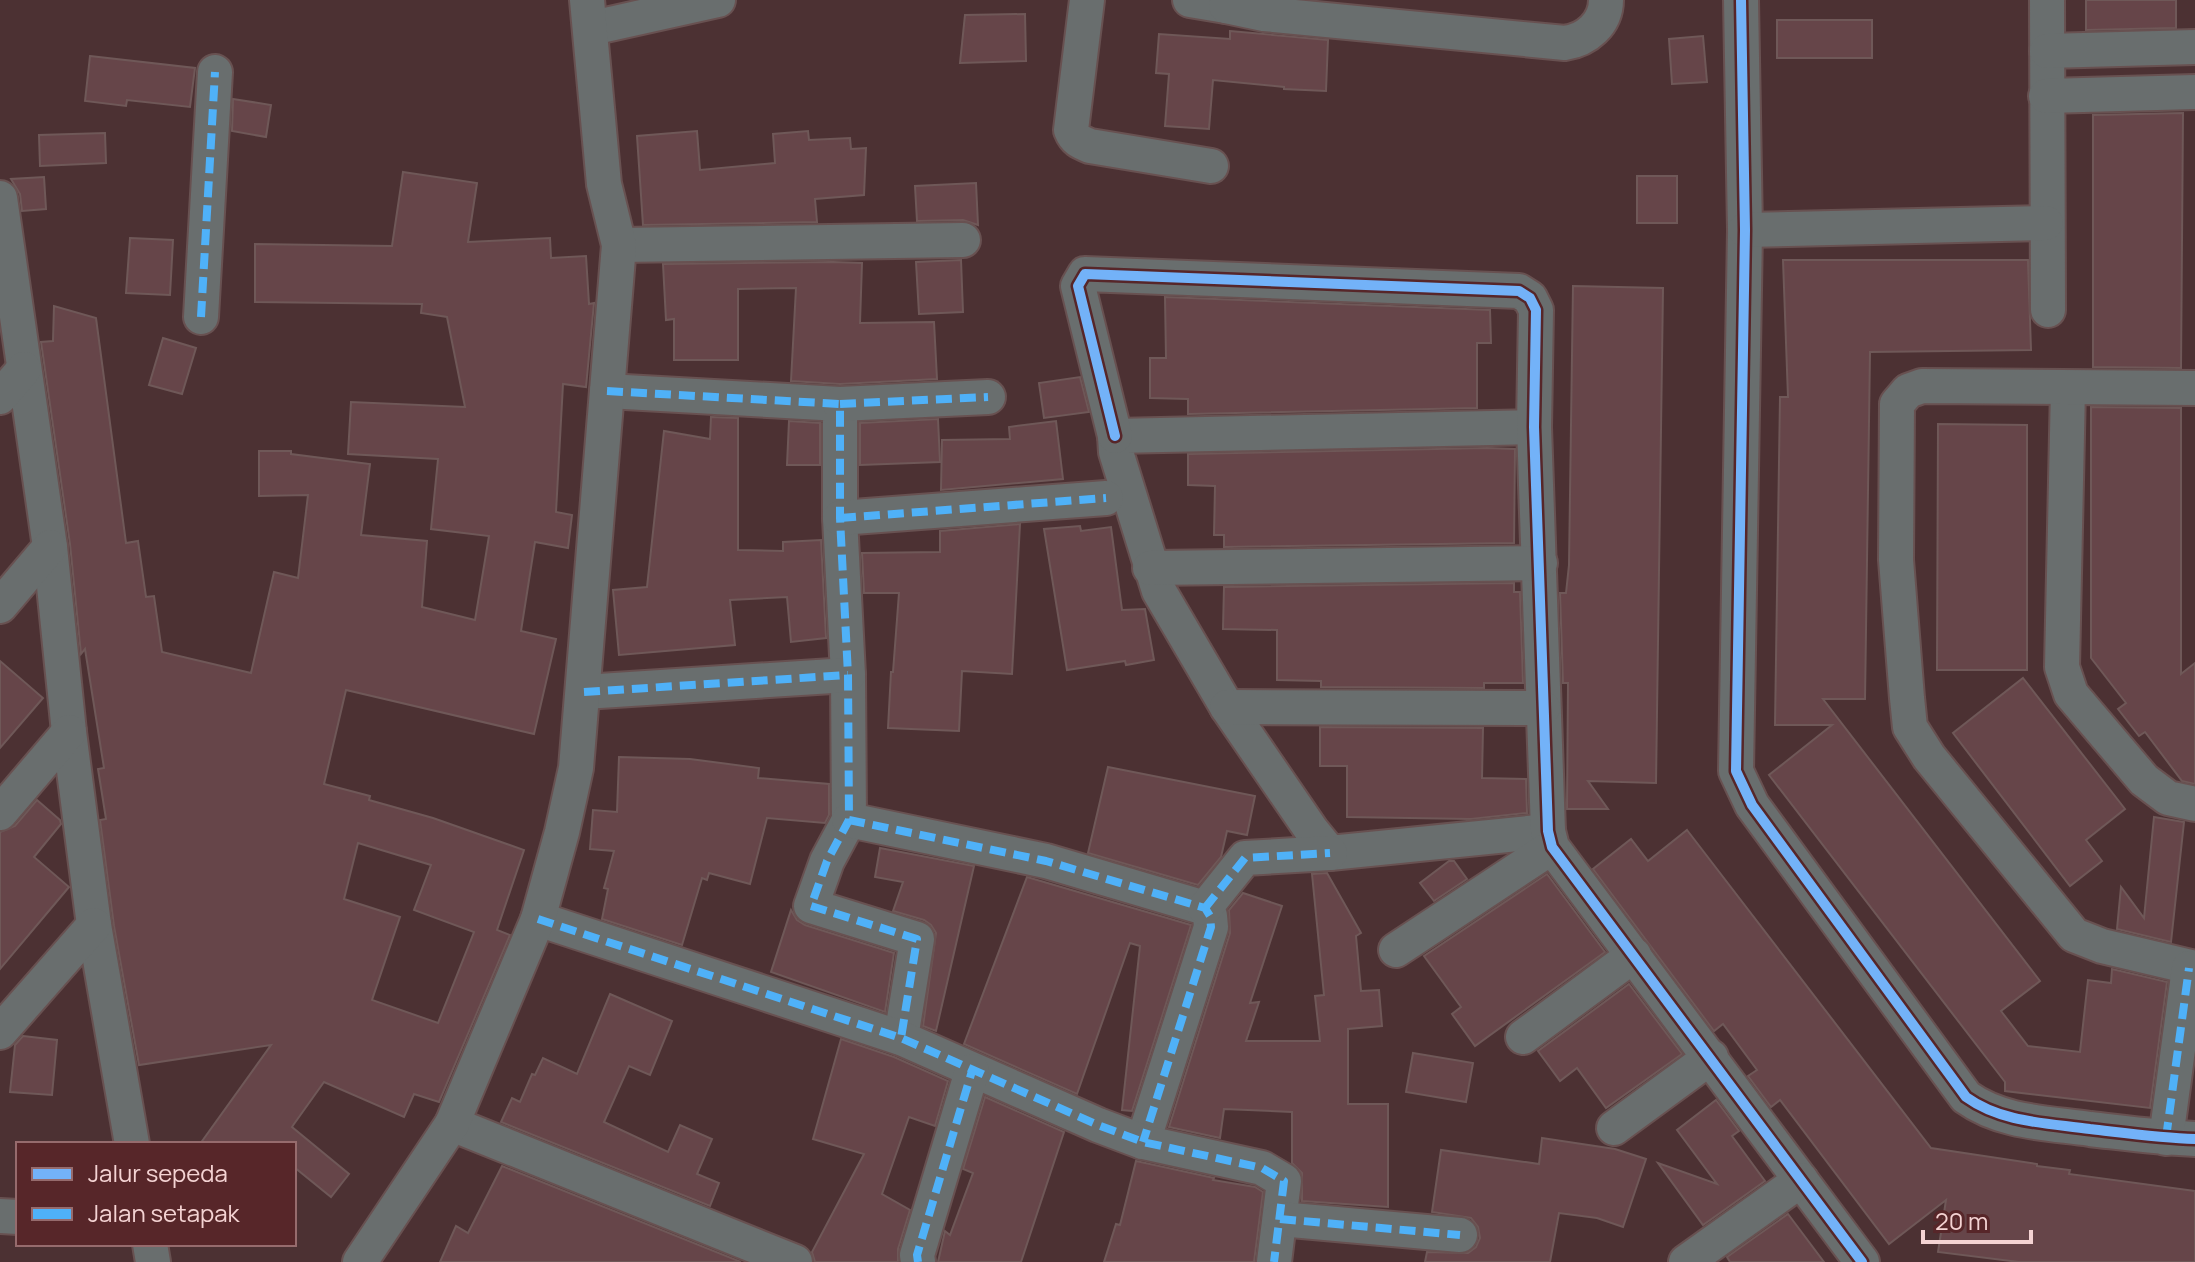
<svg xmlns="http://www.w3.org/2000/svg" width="2195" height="1262" font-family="Manrope,sans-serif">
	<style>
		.building { fill: #664549; stroke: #6f5858; stroke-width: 2; fill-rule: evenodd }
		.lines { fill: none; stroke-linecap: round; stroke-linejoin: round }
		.minor-casing { stroke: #685151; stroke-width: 38 }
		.minor { stroke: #696e6e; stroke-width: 34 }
		.quiet { stroke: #4fb1f8; stroke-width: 8; stroke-dasharray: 16 8; stroke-linecap: butt }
		.cycleway-casing { stroke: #572629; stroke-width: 15 }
		.cycleway { stroke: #73b2f8; stroke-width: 10 }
	</style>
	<rect width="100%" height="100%" fill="#4c3133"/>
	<!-- building -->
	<g class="building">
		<path d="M2086 0H2176V28L2086 30Z"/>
		<path d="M1025 14 1026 61 960 63 965 15Z"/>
		<rect x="1777" y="20" width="95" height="38"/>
		<path d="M1230 31 1328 40 1326 91 1284 89V87L1213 80 1209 129 1165 126 1169 74 1156 73 1159 34 1230 39Z"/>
		<path d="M1703 36 1707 82 1672 84 1669 39Z"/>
		<path d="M90 56 195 68 190 107 127 100 126 106 85 101Z"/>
		<path d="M233 99 271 105 266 137 232 131Z"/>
		<path d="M2183 113 2181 368 2093 367V115Z"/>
		<path d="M697 131 700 170 775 163 773 134 808 131 809 140 850 138 851 149 866 148 864 195 815 199 817 222 643 225 637 136Z"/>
		<path d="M105 133 106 163 40 166 39 135Z"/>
		<path d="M403 172 477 183 468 242 550 238 551 258 586 256 589 304 594 303 586 387 563 384 556 512 572 515 568 548 535 542 521 631 556 639 534 734 346 690 324 784 370 796 369 800 433 818 524 850 497 930 510 935 439 1102 414 1094 404 1117 324 1082 294 1124 292 1127 349 1174 331 1197 294 1167V1144H200L271 1045 139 1065 114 926 100 820 106 819 98 769 104 768 85 649 81 654 70 544 41 342 53 341 54 306 96 318 126 543 138 541 146 597 154 596 162 652 251 673 274 572 298 578 308 495 259 496V451H291V454L370 464 361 535 427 541 422 607 475 620 489 536 431 529 438 459 348 454 351 402 465 407 447 317 421 313 422 304 255 302V244L392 246ZM358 843 431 865 414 910 474 932 438 1023 372 1000 400 917 344 899Z"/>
		<rect x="1637" y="176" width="40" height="47"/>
		<path d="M44 177 46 209 22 211 20 194 11 179Z"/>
		<path d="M976 183 978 225 963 220 917 221 915 186Z"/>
		<path d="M130 238 173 240 170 295 126 293Z"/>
		<path d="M961 260 963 312 919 314 916 262Z"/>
		<path d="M1783 260H2028L2031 350 1870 352 1865 699H1823L2040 981 2001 1011 2028 1046 2080 1052 2088 980 2111 983 2112 969 2167 982 2150 1108 2005 1091V1082L1769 775 1832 725H1775L1780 397H1788Z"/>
		<path d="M833 262 862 263 860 323 934 322 937 379 840 384 791 381 796 288 738 289V360H674V319L666 320 663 264Z"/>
		<path d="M1573 286 1663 288 1656 783 1588 781 1608 809H1567L1568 683H1563L1560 593H1566L1569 565Z"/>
		<path d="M1165 297 1490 310 1491 343H1477V408L1188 414V399L1150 398V358H1166Z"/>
		<path d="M163 338 196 348 182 394 149 385Z"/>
		<path d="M1080 377 1089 412 1044 418 1039 383Z"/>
		<path d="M2091 407 2181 408V674L2195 663V784L2182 781 2145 732 2139 736 2118 709 2126 703 2091 658Z"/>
		<path d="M711 417 738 418V550L783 551V542L821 540 826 638 791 642 787 597 730 600 735 645 619 655 613 590 647 587 664 431 710 439Z"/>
		<path d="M938 419 940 462 860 465V423Z"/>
		<path d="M789 421 820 423V465H787Z"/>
		<path d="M1056 421 1063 479 941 490 942 440 1010 439 1009 427Z"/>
		<path d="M1938 424 2027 425V670H1937Z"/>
		<path d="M1487 448 1515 449 1514 543 1224 547V535H1214L1215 486 1188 485V454Z"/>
		<path d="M1020 524 1012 674 962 671 959 731 888 728 891 672H893L899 593H864L862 553 940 552V531Z"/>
		<path d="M1080 526 1081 531 1111 527 1122 610 1145 609 1154 660 1126 665 1125 661 1067 670 1044 529Z"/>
		<path d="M1514 583V592H1520L1523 683H1484V688L1321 687V681L1277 680V630L1223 629 1224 587Z"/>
		<path d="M0 661 43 698 0 748Z"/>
		<path d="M2023 678 2125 809 2086 840 2102 861 2070 886 1953 733Z"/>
		<path d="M1320 727 1483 728 1482 778 1526 779 1527 813 1471 819 1347 817V766H1320Z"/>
		<path d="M619 757 690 759 759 768 758 778 829 784V815L825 823 767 818 750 884 709 873 707 880 702 878 682 945 602 919 608 889 604 888 614 851 590 849 593 810 617 812Z"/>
		<path d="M1108 767 1255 796 1247 835 1227 831 1221 857 1198 885 1088 853Z"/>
		<path d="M37 800 60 820 61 824 34 857 69 887 0 969V832L15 826Z"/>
		<path d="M2154 817 2184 822 2171 942 2117 929 2121 887 2144 918Z"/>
		<path d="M1687 830 1931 1148 2037 1164V1166L2070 1170 2069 1174 2195 1191V1262H2019L1938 1252 1946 1200 1889 1244 1780 1100 1771 1107 1748 1076 1757 1070 1723 1024 1714 1031 1593 869 1631 839 1648 861Z"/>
		<path d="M880 848 974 866 936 1031 923 1026 936 933 931 925 924 920 893 911 903 882 875 877Z"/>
		<path d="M1449 861H1454L1467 879 1434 901 1420 883Z"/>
		<path d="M1327 873 1361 933 1356 936 1361 991 1379 990 1382 1026 1348 1029V1104H1388V1207L1302 1201V1173L1292 1163V1112L1224 1109 1220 1138 1169 1127 1230 933 1229 910 1243 893 1282 906 1250 1003 1259 1002 1246 1041H1320L1315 996 1324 995 1312 874Z"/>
		<path d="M1547 874 1605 952 1475 1046 1452 1014 1461 1007 1424 956Z"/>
		<path d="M1027 877 1191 925 1132 1111 1122 1110 1140 946 1130 943 1077 1094 964 1044Z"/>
		<path d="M791 910 797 920 805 925 894 953 885 1012 771 972Z"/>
		<path d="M1629 984 1682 1054 1606 1108 1577 1068 1560 1081 1538 1051Z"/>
		<path d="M610 994 672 1021 650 1075 629 1066 604 1122 668 1152 680 1125 712 1139 697 1174 719 1183 710 1206 501 1122 512 1098 520 1102 532 1074 535 1075 543 1058 577 1074Z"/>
		<path d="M23 1036 57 1040 52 1095 10 1092 15 1045Z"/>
		<path d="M841 1039 894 1057 948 1081 935 1126 909 1117 882 1194 910 1210 898 1249V1262H815L812 1252 864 1154 813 1139Z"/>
		<path d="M1413 1053 1473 1063 1466 1102 1406 1092Z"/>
		<path d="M985 1097 1064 1132 1021 1262H938L945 1231 950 1235 973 1173 963 1169Z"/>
		<path d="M1716 1100 1739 1131 1732 1136 1765 1181 1703 1225 1658 1163 1717 1184 1677 1130Z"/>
		<path d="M1542 1138 1615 1149 1646 1159 1623 1227 1597 1218 1559 1213 1550 1262H1425L1427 1252 1468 1253 1476 1247 1480 1238 1478 1227 1471 1218 1432 1212 1441 1150 1539 1164Z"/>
		<path d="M1136 1161 1214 1178 1213 1180 1255 1187 1263 1192 1254 1262H1104L1116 1224 1120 1225Z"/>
		<path d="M502 1166 741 1262H440L456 1226 468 1233Z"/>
		<path d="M1788 1214 1824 1262H1730L1727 1257Z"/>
	</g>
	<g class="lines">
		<defs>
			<g id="minor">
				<path d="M1087 0 1071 130C1075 140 1080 142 1090 146L1211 166"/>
				<path d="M1190 0 1226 6 1227 0"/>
				<path d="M1741 0 1745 230 1736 771 1752 805 1966 1097C2002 1123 2048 1123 2090 1129 2125 1133 2160 1138 2195 1139"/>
				<path d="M2047 0 2048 310"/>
				<path d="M1226 6 1264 14 1565 43C1586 40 1606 24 1606 0"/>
				<path d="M592 28 718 0"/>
				<path d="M2047 51 2195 47"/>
				<path d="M2046 96 2195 92"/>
				<path d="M0 198 50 547 69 732 94 925 132 1144"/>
				<path d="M1745 230 2046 223"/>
				<path d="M619 245 963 240"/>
				<path d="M201 317 215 72"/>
				<path d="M2068 388 2062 667 2071 694 2144 780 2168 798 2195 804"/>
				<path d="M2195 388 1922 386 1908 391 1897 404 1896 560 1907 698 1910 727 1929 757 2074 935 2102 946 2195 968"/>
				<path d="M607 391 840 404V518L848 675 849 820 827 861 811 906 917 939 901 1038"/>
				<path d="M0 397 24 369"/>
				<path d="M840 404 988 397"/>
				<path d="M1534 427 1115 436 1116 452 1159 591 1227 707 1312 831 1330 853 1548 831"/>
				<path d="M1115 436 1078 286 1085 274 1519 291 1530 298 1536 310 1534 427 1548 831 1552 847 1862 1262"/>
				<path d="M840 518 1106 498"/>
				<path d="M1150 568 1540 563"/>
				<path d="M0 606 50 547"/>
				<path d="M584 692 848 675"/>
				<path d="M1227 707 1543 708"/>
				<path d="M0 813 69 732"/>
				<path d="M849 820 1046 861 1205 908 1210 916 1211 927 1143 1142"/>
				<path d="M1205 908 1245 858 1330 853"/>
				<path d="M538 919 901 1038 1098 1125 1143 1142 1262 1168 1284 1181 1274 1262"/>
				<path d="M1396 950 1552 847"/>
				<path d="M0 1032 94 925"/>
				<path d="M1523 1037 1634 955"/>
				<path d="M452 1124 795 1262"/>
				<path d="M1614 1128 1711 1057"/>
				<path d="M2166 1138 2189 968"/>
				<path d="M0 1216 18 1217"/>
				<path d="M1280 1219 1460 1235"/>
				<path d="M150 1244 153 1262"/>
				<path d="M360 1262 452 1124 538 919 562 832 576 768 619 245 604 184 587 0"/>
				<path d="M918 1262 917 1255 972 1071"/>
				<path d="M1686 1262 1801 1180"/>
			</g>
		</defs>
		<!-- minor casing -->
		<use href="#minor" class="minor-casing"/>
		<!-- minor -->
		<use href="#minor" class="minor"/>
		<!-- quiet -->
		<g class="quiet">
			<path d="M201 317 215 72"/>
			<path d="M607 391 840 404V518L848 675 849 820 827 861 811 906 917 939 901 1038"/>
			<path d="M840 404 988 397"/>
			<path d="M840 518 1106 498"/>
			<path d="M584 692 848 675"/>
			<path d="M849 820 1046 861 1205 908 1210 916 1211 927 1143 1142"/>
			<path d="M1205 908 1245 858 1330 853"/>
			<path d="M538 919 901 1038 1098 1125 1143 1142 1262 1168 1284 1181 1274 1262"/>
			<path d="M2166 1138 2189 968"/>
			<path d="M1280 1219 1460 1235"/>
			<path d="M918 1262 917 1255 972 1071"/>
		</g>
		<defs>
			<g id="cycleway">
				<path d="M1741 0 1745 230 1736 771 1752 805 1966 1097C2002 1123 2048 1123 2090 1129 2125 1133 2160 1138 2195 1139"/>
				<path d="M1115 436 1078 286 1085 274 1519 291 1530 298 1536 310 1534 427 1548 831 1552 847 1862 1262"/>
			</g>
		</defs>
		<!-- cycleway casing -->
		<use href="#cycleway" class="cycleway-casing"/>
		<!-- cycleway -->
		<use href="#cycleway" class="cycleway"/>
	</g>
	<!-- legend -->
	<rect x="16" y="1142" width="280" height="104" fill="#572629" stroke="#966b6d" stroke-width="2"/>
	<rect x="32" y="1168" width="40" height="12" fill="#73b2f8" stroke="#966b6d" stroke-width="2"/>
	<text x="88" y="1182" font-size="24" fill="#f4d3d3">Jalur sepeda</text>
	<rect x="32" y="1208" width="40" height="12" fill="#4fb1f8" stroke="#966b6d" stroke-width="2"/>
	<text x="88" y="1222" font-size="24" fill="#f4d3d3">Jalan setapak</text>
	<!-- scale -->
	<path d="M1923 1230v12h108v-12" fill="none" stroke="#f4d3d3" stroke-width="4"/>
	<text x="1935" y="1230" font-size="24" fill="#f4d3d3" stroke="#572629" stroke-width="6" paint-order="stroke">20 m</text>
</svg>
